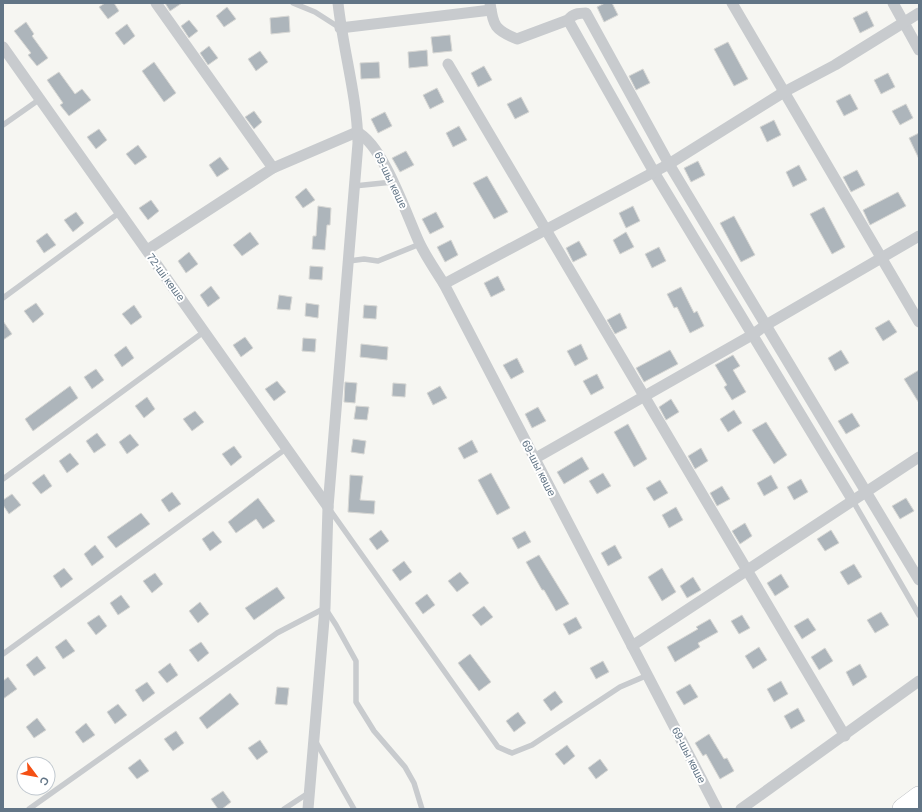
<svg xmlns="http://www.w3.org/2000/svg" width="922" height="812" font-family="Helvetica,sans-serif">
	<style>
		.building { fill: #adb5bb; stroke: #d7d7d4 }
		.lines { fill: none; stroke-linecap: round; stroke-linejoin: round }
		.highway-casing { stroke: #b9bcbf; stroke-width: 22 }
		.lane { stroke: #c8cbce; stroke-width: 5.5 }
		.street { stroke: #c8cbce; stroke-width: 11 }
		.highway { stroke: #fff; stroke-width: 21 }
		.labels { text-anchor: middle; stroke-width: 4; stroke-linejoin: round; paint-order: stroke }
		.street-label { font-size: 11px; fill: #627586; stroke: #fff }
	</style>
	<rect width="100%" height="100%" fill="#f6f6f2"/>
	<!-- building -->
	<g class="building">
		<path d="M105 3H114L119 11 108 19 99 7Z"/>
		<path d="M165 3H182L170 11Z"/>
		<path d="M605 3H612L618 15 604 22 597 7Z"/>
		<path d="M227 7 236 19 224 27 216 16Z"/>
		<path d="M867 11 874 26 860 33 853 18Z"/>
		<path d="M289 16 290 32 271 34 270 18Z"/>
		<path d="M189 20 198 31 189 38 181 26Z"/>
		<path d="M26 22 34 34 32 36 48 58 37 66 28 55 31 53 14 31Z"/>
		<path d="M127 24 135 36 124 45 115 33Z"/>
		<path d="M450 35 452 51 433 53 431 37Z"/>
		<path d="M728 42 748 79 734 86 714 49Z"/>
		<path d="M209 46 218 58 208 65 200 53Z"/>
		<path d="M427 50 428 66 409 68 408 52Z"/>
		<path d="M260 51 268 62 256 71 248 59Z"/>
		<path d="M154 62 176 93 164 102 142 71Z"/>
		<path d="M379 62 380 78 361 79 360 63Z"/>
		<path d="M484 66 492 80 478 87 471 73Z"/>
		<path d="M643 69 650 83 636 90 629 76Z"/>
		<path d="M59 72 75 94 82 89 91 100 69 116 60 105 63 103 47 80Z"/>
		<path d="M888 73 895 87 881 94 874 80Z"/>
		<path d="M437 88 444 102 430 109 423 95Z"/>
		<path d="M850 94 858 109 844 116 836 101Z"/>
		<path d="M521 97 529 112 515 119 507 104Z"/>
		<path d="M906 104 913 118 900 125 892 111Z"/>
		<path d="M254 111 262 122 254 129 245 117Z"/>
		<path d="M385 112 392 126 378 133 371 119Z"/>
		<path d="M774 120 781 135 767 142 760 127Z"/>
		<path d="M459 126 467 140 453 147 446 133Z"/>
		<path d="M99 129 107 140 96 149 87 137Z"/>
		<path d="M919 133V159L909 138Z"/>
		<path d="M138 145 147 157 135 165 126 154Z"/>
		<path d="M406 151 414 165 400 172 392 158Z"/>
		<path d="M220 157 229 169 217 177 209 165Z"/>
		<path d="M698 161 705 175 691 182 684 168Z"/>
		<path d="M799 165 807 180 793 187 786 172Z"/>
		<path d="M857 170 865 185 851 192 843 177Z"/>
		<path d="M487 176 508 212 494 219 473 183Z"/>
		<path d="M306 188 315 200 303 208 295 197Z"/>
		<path d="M898 192 906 206 870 225 863 210Z"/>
		<path d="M151 200 159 211 148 220 139 208Z"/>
		<path d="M318 206 331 208 330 225H327L325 250 312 249 313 236H316Z"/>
		<path d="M633 206 640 221 626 228 619 213Z"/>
		<path d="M824 207 845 247 832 254 810 214Z"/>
		<path d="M76 212 84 223 73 232 64 220Z"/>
		<path d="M436 212 444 227 430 234 422 219Z"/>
		<path d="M734 216 755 255 741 262 720 223Z"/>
		<path d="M250 232 259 244 242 256 233 245Z"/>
		<path d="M626 232 634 247 620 254 613 240Z"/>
		<path d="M47 233 56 245 44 253 36 241Z"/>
		<path d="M451 240 458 255 445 262 437 247Z"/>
		<path d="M579 241 587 255 573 262 566 248Z"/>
		<path d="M659 247 666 261 652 268 645 254Z"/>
		<path d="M189 252 198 264 186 273 178 261Z"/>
		<path d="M310 266 323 267 322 280 309 279Z"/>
		<path d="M498 276 505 290 491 297 484 283Z"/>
		<path d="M211 286 220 298 208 307 200 295Z"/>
		<path d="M681 287 694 313 697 311 704 326 690 333 677 307 674 308 667 294Z"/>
		<path d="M279 295 292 297 290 310 277 309Z"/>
		<path d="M36 303 44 314 33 323 24 311Z"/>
		<path d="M306 303 319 305 318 318 305 316Z"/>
		<path d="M134 305 142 317 131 325 122 314Z"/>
		<path d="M364 305 377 306 376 319 363 318Z"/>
		<path d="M620 313 627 328 615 334 607 320Z"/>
		<path d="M889 320 897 332 883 341 875 328Z"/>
		<path d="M3 321 12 334 3 340Z"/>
		<path d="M245 337 253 348 241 357 233 345Z"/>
		<path d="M303 338 316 339 315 352 302 351Z"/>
		<path d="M361 344 388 347 387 360 360 357Z"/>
		<path d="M581 344 588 359 575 366 567 351Z"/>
		<path d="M126 346 134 358 122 367 114 355Z"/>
		<path d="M670 350 678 364 644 382 636 368Z"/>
		<path d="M841 350 849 363 835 371 828 358Z"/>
		<path d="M733 355 740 366 733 370 746 392 732 400 724 387 727 385 715 365Z"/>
		<path d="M517 358 524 372 511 379 503 365Z"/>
		<path d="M96 369 104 380 92 389 84 377Z"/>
		<path d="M919 370V403L904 379Z"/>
		<path d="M597 374 604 388 591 395 583 381Z"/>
		<path d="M277 381 286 392 274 401 265 389Z"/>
		<path d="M345 382 357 383 355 403 344 402Z"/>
		<path d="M393 383 406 384 405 397 392 396Z"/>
		<path d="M70 386 78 398 33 431 25 419Z"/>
		<path d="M440 386 447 398 433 405 427 393Z"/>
		<path d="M147 397 155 409 144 418 135 406Z"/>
		<path d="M671 399 679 412 666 420 659 407Z"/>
		<path d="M356 406 369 407 367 420 354 419Z"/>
		<path d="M538 407 546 421 532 428 525 414Z"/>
		<path d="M734 410 742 423 728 432 720 419Z"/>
		<path d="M195 411 204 422 192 431 183 419Z"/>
		<path d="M852 413 860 426 846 434 838 421Z"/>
		<path d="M766 422 787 455 774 464 752 430Z"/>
		<path d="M628 424 647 459 634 467 614 432Z"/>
		<path d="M97 433 106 445 94 453 86 441Z"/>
		<path d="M130 434 139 445 127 454 119 442Z"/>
		<path d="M353 439 366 441 364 454 351 452Z"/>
		<path d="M472 440 478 452 464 459 458 448Z"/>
		<path d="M234 446 242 457 231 466 222 454Z"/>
		<path d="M701 448 708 461 695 469 688 456Z"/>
		<path d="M70 453 79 464 67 473 59 461Z"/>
		<path d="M582 457 589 469 564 484 557 472Z"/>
		<path d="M491 473 510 508 497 515 478 480Z"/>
		<path d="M603 473 611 486 597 494 589 481Z"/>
		<path d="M44 474 52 486 41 494 32 483Z"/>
		<path d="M350 475 363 476 360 500 375 501 374 514 348 512Z"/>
		<path d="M771 475 778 488 764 496 757 483Z"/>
		<path d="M801 479 808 492 794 500 787 487Z"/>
		<path d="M660 480 668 493 654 501 646 488Z"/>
		<path d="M722 486 730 499 717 506 710 493Z"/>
		<path d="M172 492 181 504 169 512 161 500Z"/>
		<path d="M12 494 21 505 9 514 3 505V500Z"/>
		<path d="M258 498 275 521 263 529 256 519 236 533 228 522Z"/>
		<path d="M906 498 914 511 900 519 892 506Z"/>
		<path d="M676 507 683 520 669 528 662 515Z"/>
		<path d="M141 513 150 524 116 548 107 537Z"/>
		<path d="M745 523 752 536 740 544 732 531Z"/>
		<path d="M381 530 389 541 377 550 369 539Z"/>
		<path d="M831 530 839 543 825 551 817 539Z"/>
		<path d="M213 531 222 542 210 551 202 539Z"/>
		<path d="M525 531 531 542 518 549 512 538Z"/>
		<path d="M95 545 104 557 92 566 84 554Z"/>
		<path d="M615 545 622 558 608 566 601 553Z"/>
		<path d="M539 555 569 604 556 611 544 590H542L526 562Z"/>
		<path d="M404 561 412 572 400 581 392 570Z"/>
		<path d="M854 564 862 577 848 585 840 572Z"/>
		<path d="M64 568 73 579 61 588 53 576Z"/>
		<path d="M662 568 676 592 662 601 648 577Z"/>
		<path d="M460 572 469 583 457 592 448 581Z"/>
		<path d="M155 573 163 584 152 593 143 581Z"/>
		<path d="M781 574 789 587 775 596 767 583Z"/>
		<path d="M693 577 701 590 687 598 680 586Z"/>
		<path d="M277 587 285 598 254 620 245 608Z"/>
		<path d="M427 594 435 605 423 614 415 603Z"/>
		<path d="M121 595 130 607 118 615 110 603Z"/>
		<path d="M200 602 209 614 198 623 189 611Z"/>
		<path d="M484 606 493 617 481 626 472 615Z"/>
		<path d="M881 612 889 625 875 633 867 620Z"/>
		<path d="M99 615 107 626 96 635 87 623Z"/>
		<path d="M742 615 750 628 739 634 731 621Z"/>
		<path d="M576 617 582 628 569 635 563 624Z"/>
		<path d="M808 618 816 630 802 639 794 626Z"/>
		<path d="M710 619 718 632 698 643 700 647 675 662 667 647 698 629 696 627Z"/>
		<path d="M66 639 75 651 63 659 55 647Z"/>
		<path d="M201 642 209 653 198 662 189 650Z"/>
		<path d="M759 647 767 660 753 669 745 656Z"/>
		<path d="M825 648 833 661 819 670 811 657Z"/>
		<path d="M470 654 491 682 479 691 458 663Z"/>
		<path d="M37 656 46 668 34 676 26 665Z"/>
		<path d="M603 661 609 672 596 679 590 668Z"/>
		<path d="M170 663 178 675 167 683 158 672Z"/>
		<path d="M860 664 867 677 853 686 846 672Z"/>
		<path d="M8 677 17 689 3 699V681Z"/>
		<path d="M781 681 788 694 774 702 767 689Z"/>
		<path d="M147 682 155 693 143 702 135 690Z"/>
		<path d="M690 684 698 697 684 705 676 692Z"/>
		<path d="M277 687 289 688 287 705 275 704Z"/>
		<path d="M555 691 563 702 551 711 543 700Z"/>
		<path d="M230 693 239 704 207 729 199 718Z"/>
		<path d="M118 704 127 715 115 724 107 712Z"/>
		<path d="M798 708 805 721 791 729 784 716Z"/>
		<path d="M518 712 526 723 514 732 506 721Z"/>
		<path d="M37 718 46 730 34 738 26 727Z"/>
		<path d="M86 723 95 735 83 743 75 732Z"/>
		<path d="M176 731 184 743 173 751 164 739Z"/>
		<path d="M709 734 724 759 727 758 734 771 720 779 706 754 703 756 695 743Z"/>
		<path d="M260 740 268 752 257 760 248 748Z"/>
		<path d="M567 745 575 756 564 765 555 754Z"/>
		<path d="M140 759 149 771 137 779 128 768Z"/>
		<path d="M600 759 608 770 596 779 588 768Z"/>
		<path d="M223 791 231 802 222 809H218L211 799Z"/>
	</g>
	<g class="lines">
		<defs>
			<path id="highway" d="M903 809 919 797"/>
		</defs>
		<!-- highway casing -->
		<use href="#highway" class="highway-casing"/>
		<!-- lane -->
		<g class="lane">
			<path d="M293 3 315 12 340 28"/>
			<path d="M3 125 40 99"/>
			<path d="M354 186 393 182"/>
			<path d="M349 261 364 259 378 261 420 244"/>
			<path d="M3 298 119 213"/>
			<path d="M3 479 205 331"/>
			<path d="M853 501 919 615"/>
			<path d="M330 510 498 747 512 753 532 745 620 687 648 675"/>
			<path d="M3 654 287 448"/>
			<path d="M316 742 354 809"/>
			<path d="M29 809 277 633 325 608 336 625 356 661V702L374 731 405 767 414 783 422 809"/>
			<path d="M284 809 310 792"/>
		</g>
		<!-- street -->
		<g class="street">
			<path d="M156 3 273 168"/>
			<path d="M490 3C493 26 495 30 517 39L568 20C573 14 578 13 586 13L669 164 919 580"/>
			<path d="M732 3 919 322"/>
			<path d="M893 3 919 50"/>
			<path d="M568 20 654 172 853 501"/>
			<path d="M340 28 491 10"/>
			<path d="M3 47 328 507"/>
			<path d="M448 64 845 736"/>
			<path d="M147 250 273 168 357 132C384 146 406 214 419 242 426 257 436 271 444 284L717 809"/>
			<path d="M444 284 669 164 784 92 835 65 919 13"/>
			<path d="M534 459 752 335 766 325 919 236"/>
			<path d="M632 646 919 457"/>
			<path d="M308 809 325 608 328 507 358 143C357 95 343 50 338 3"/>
			<path d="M741 809 919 681"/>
		</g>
		<!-- highway -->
		<use href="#highway" class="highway"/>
	</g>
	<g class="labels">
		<!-- street labels -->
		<g class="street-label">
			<text transform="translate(391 180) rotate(64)" y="4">69-шы көше</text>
			<text transform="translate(166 277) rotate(54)" y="4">72-ші көше</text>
			<text transform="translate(539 468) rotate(63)" y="4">69-шы көше</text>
			<text transform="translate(689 755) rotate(63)" y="4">69-шы көше</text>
		</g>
	</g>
	<!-- border -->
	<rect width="922" height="812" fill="none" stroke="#627586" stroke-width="8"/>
	<!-- north arrow -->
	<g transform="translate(36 776) rotate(122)"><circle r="19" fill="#ffffff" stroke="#c0c8cf"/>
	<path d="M0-3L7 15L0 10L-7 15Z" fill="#f45014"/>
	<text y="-6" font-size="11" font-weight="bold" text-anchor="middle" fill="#627586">С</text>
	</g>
</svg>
